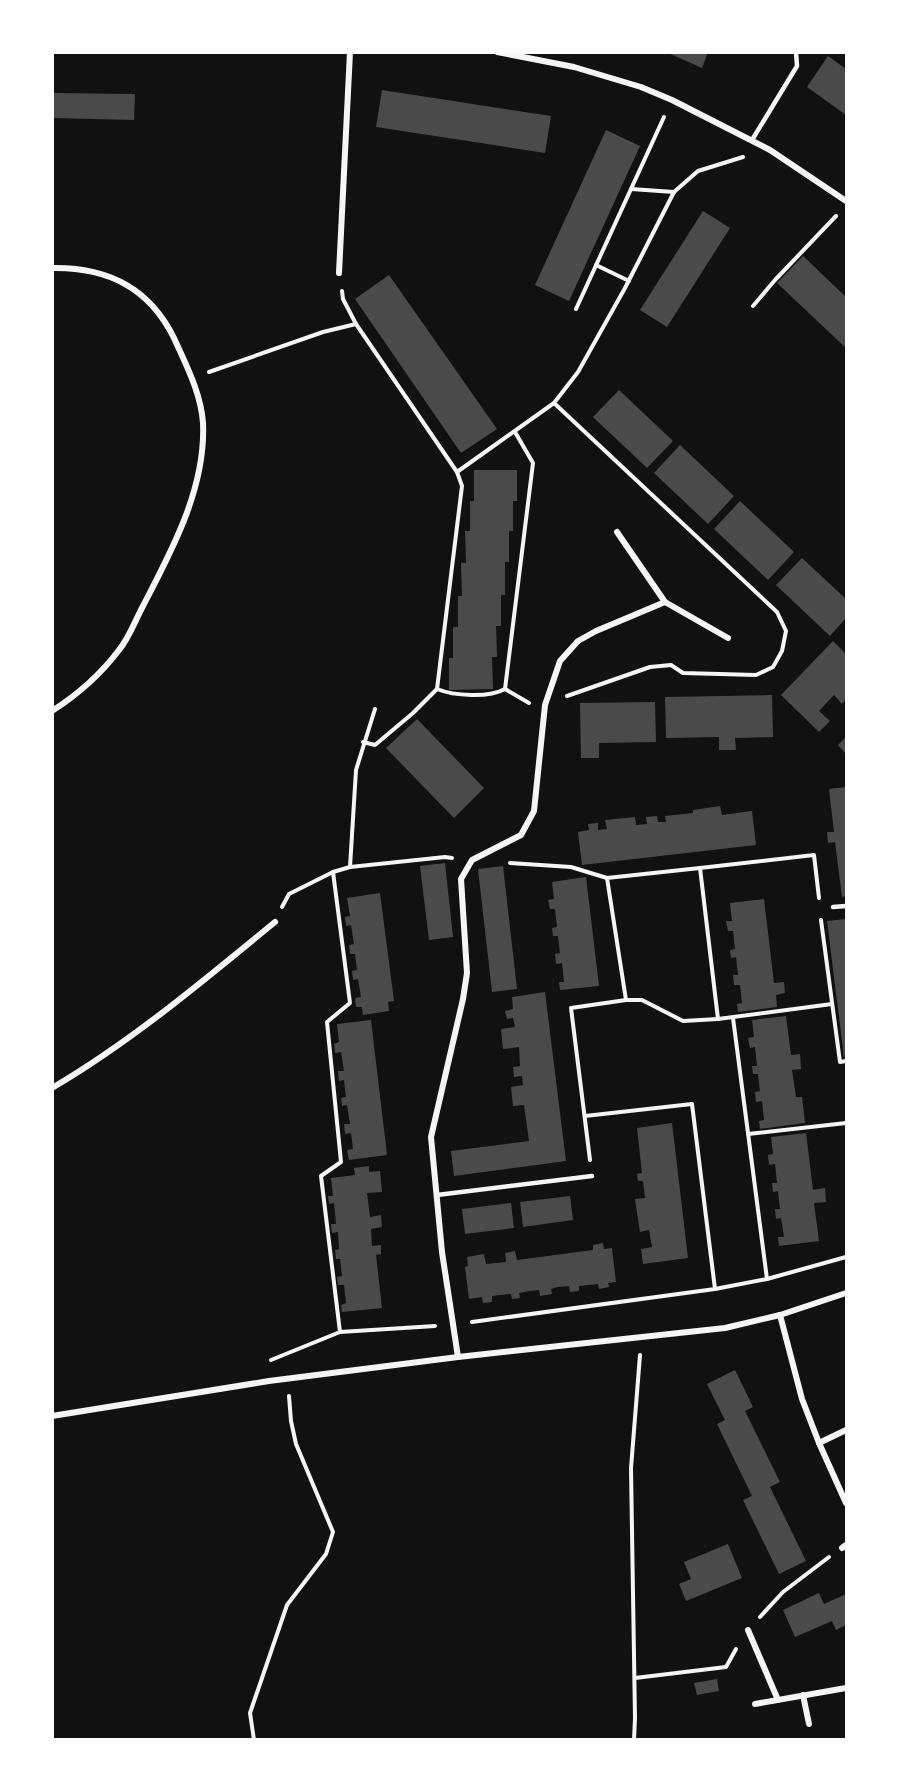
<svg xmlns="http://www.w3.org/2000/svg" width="899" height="1792" font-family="'Nunito Sans',sans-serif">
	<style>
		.building { fill: #4a4a4a }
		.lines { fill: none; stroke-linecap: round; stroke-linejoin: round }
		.path { stroke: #f5f5f5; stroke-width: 4 }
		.service { stroke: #f5f5f5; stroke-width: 4.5 }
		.minor { stroke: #f5f5f5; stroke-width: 6 }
	</style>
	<rect width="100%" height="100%" fill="#111"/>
	<!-- building -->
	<g class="building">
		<path d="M666 52H708L702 68Z"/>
		<path d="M828 56 846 69V115L807 87Z"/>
		<path d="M382 90 551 116 545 153 376 127Z"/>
		<path d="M52 93 135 94 134 120 52 118Z"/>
		<path d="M606 130 640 146 569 301 535 285Z"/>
		<path d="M703 211 730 228 667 327 640 310Z"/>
		<path d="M803 256 846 297V348L777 283Z"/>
		<path d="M389 275 497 429 461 453 355 299Z"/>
		<path d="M619 390 673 441 647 468 593 417Z"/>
		<path d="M680 445 734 496 708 524 654 473Z"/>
		<path d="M474 470H517V501H513V531H509V562H505V595H501V626H496L497 657H492L493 689 449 690V658H453V627H458V596H462L461 563H466L465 531H470V501H474Z"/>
		<path d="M740 501 794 552 768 580 714 529Z"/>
		<path d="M802 558 846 599V618L830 636 776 585Z"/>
		<path d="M833 641 846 654V683L845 685 846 699 842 704 834 695 819 711 830 721 819 732 781 695Z"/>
		<path d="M772 695 773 737 735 738 736 750H719V737L666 738 665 697Z"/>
		<path d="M655 702 656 742 599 743V758H581L580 703Z"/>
		<path d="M417 719 484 788 454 818 386 748Z"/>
		<path d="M846 737V754L838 745Z"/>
		<path d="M846 787V896L842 897 835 842 828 843 827 832H834L829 789Z"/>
		<path d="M720 806 722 815 752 811 756 845 582 865 578 832 589 830 588 824 598 823V830L607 829 605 820 635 817 636 825 647 824 646 817 657 816 658 822H666L665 816 693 813V810Z"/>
		<path d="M445 863 453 937 429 940 420 866Z"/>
		<path d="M503 866 517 989 492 992 478 869Z"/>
		<path d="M586 877 599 986 560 990 559 982H564L562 963 556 964 555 954 560 953 558 936H553L552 928 557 927 555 909H550L548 900 554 899 552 882Z"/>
		<path d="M380 893 394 1001 388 1002 389 1011 363 1015 362 1007H356L355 998 361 997 358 979 353 980 352 971 357 970 355 954H350L349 945 354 944 351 925 346 926 345 917 350 916 347 898Z"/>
		<path d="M764 899 774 983 784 982 785 993 776 995 777 1007 738 1012 737 1004 742 1003 740 985H734L733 975H738L736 957 731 958 730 950 735 949 733 931H728L726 921H732L730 903Z"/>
		<path d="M846 919V1057H844L827 921Z"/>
		<path d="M545 992 566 1161 454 1176 451 1151 529 1141 524 1105 513 1106 511 1087 523 1085 522 1076 514 1077 513 1067 520 1066 519 1047 503 1049 501 1029 515 1027 513 1018 507 1019 505 1011 513 1009 512 997Z"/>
		<path d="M786 1016 791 1055 800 1054 801 1069 792 1070 796 1097H802L805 1123 760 1129 759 1121 764 1120 762 1101 756 1102 755 1092 760 1091 758 1074H753L752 1066H757L755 1047 750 1048 748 1038 754 1037 752 1020Z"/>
		<path d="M371 1020 387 1155 349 1160 347 1150 353 1149 351 1133 345 1134 344 1124H350L347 1105 342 1106 341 1098 346 1097 344 1080 339 1081 338 1071H344L341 1052 335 1053 334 1044 339 1042 337 1024Z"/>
		<path d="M672 1123 688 1258 643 1264 641 1249 652 1247 649 1230 640 1232 635 1199 645 1198 643 1181H638L637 1174 642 1173 637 1128Z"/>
		<path d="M806 1133 813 1190 825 1188 826 1202 814 1203 819 1241 779 1246 778 1237H784L781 1218 776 1219 775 1209H780L778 1191 773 1192 772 1183H777L775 1164 769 1165 768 1155 773 1154 771 1137Z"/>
		<path d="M369 1166V1172L380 1171 382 1192 367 1193 370 1217 381 1215 382 1227 371 1229 372 1246 381 1245V1254L376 1255 382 1308 342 1312 341 1305 346 1303 344 1285H338L337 1277 342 1276 340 1259H336L335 1250 339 1249 338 1232 332 1233 331 1224H336L334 1203 329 1204 328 1196H333L331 1178 355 1175 354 1168Z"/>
		<path d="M570 1196 573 1220 523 1227 520 1202Z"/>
		<path d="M511 1203 514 1228 465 1234 462 1209Z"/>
		<path d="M603 1243 604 1249 612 1248 616 1282 608 1283 609 1287 599 1289 598 1284 579 1286V1291L570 1292 569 1286 558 1287 551 1289 552 1294 540 1296 539 1290 530 1291 519 1293 520 1298 512 1299 511 1294 500 1295 492 1296V1302L483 1303 482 1297 469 1299 465 1267 468 1266 467 1257 484 1254 486 1264 506 1262 505 1253 515 1251 517 1260 593 1250V1245Z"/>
		<path d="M735 1370 753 1407 745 1411 780 1482 770 1487 806 1561 779 1574 743 1500 752 1496 717 1424 725 1420 707 1384Z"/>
		<path d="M728 1544 742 1578 686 1601 679 1584 691 1579 684 1562Z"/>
		<path d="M819 1593 824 1604 846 1594V1625L836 1630 832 1621 795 1637 783 1610Z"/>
		<path d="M717 1679 719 1691 697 1695 694 1683Z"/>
	</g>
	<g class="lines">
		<!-- path -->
		<g class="path">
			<path d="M631 189 674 192"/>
			<path d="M596 265 629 281"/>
			<path d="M342 291 343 299 356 324 457 472 462 486 437 689 413 713 375 745 363 742"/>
			<path d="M753 306 775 280 836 216"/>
			<path d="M576 309 664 117"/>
			<path d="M209 372 323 332 356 324"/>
			<path d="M554 403 777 612 786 631 782 651 773 667 756 675 683 673 671 665 650 667 567 696"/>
			<path d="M515 432 533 463 505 689 529 703"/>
			<path d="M457 472 554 403 578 372 625 288 674 192 698 171 743 157"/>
			<path d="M437 689C454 696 489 698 505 689"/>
			<path d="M510 863 571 867 607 878"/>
			<path d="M350 867 356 770 375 709"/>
			<path d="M700 868 814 855 819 898"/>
			<path d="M333 872 350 1003 327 1022 341 1162 321 1176 340 1332"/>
			<path d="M282 907 289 894 333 872 350 867 445 857 452 858"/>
			<path d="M821 920 840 1062 846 1061"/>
			<path d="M626 1000H642L683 1021 718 1019"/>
			<path d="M733 1018 767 1279"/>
			<path d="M748 1134 846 1123"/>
			<path d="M590 1160 571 1008 626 1000 607 878 700 868 718 1019 832 1004"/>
			<path d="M715 1289 767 1279 846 1257"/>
			<path d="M472 1322 715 1289 692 1104 585 1116"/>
			<path d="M271 1360 340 1332 435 1326"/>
			<path d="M760 1617 783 1592 829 1557"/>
			<path d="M635 1678 726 1667 736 1649"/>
			<path d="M254 1740 250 1713 287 1605 326 1554 333 1532 296 1444 291 1421 289 1396"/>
			<path d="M634 1740 635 1718 631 1468 640 1355"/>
		</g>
		<!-- service -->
		<g class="service">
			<path d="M752 140 797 66 796 52"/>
			<path d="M833 907 846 906"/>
			<path d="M437 1195 592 1176"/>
		</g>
		<!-- minor -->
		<g class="minor">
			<path d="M497 52 574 67 641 87 672 100 770 150 846 201"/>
			<path d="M52 268C107 267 149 287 174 338 186 365 201 393 203 423 206 488 172 550 143 606 135 621 129 638 119 650 101 674 77 695 52 711"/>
			<path d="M339 273 350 52"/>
			<path d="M665 602 728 638"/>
			<path d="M52 1088C132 1041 203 981 275 922"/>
			<path d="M780 1315 802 1399 819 1443 846 1503"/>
			<path d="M458 1357 442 1252 431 1137 463 999 467 973 461 879 472 860 521 835 534 811 545 705 560 661 578 641 596 631 665 602 617 532"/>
			<path d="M52 1416 269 1381 458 1357 725 1328 780 1315 846 1293"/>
			<path d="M819 1443 846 1430"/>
			<path d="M842 1548 846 1545"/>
			<path d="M748 1630 778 1700"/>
			<path d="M803 1695 809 1724"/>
			<path d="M755 1704 846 1688"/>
		</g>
	</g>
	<!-- border -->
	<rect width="899" height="1792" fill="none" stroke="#ffffff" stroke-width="108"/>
</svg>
